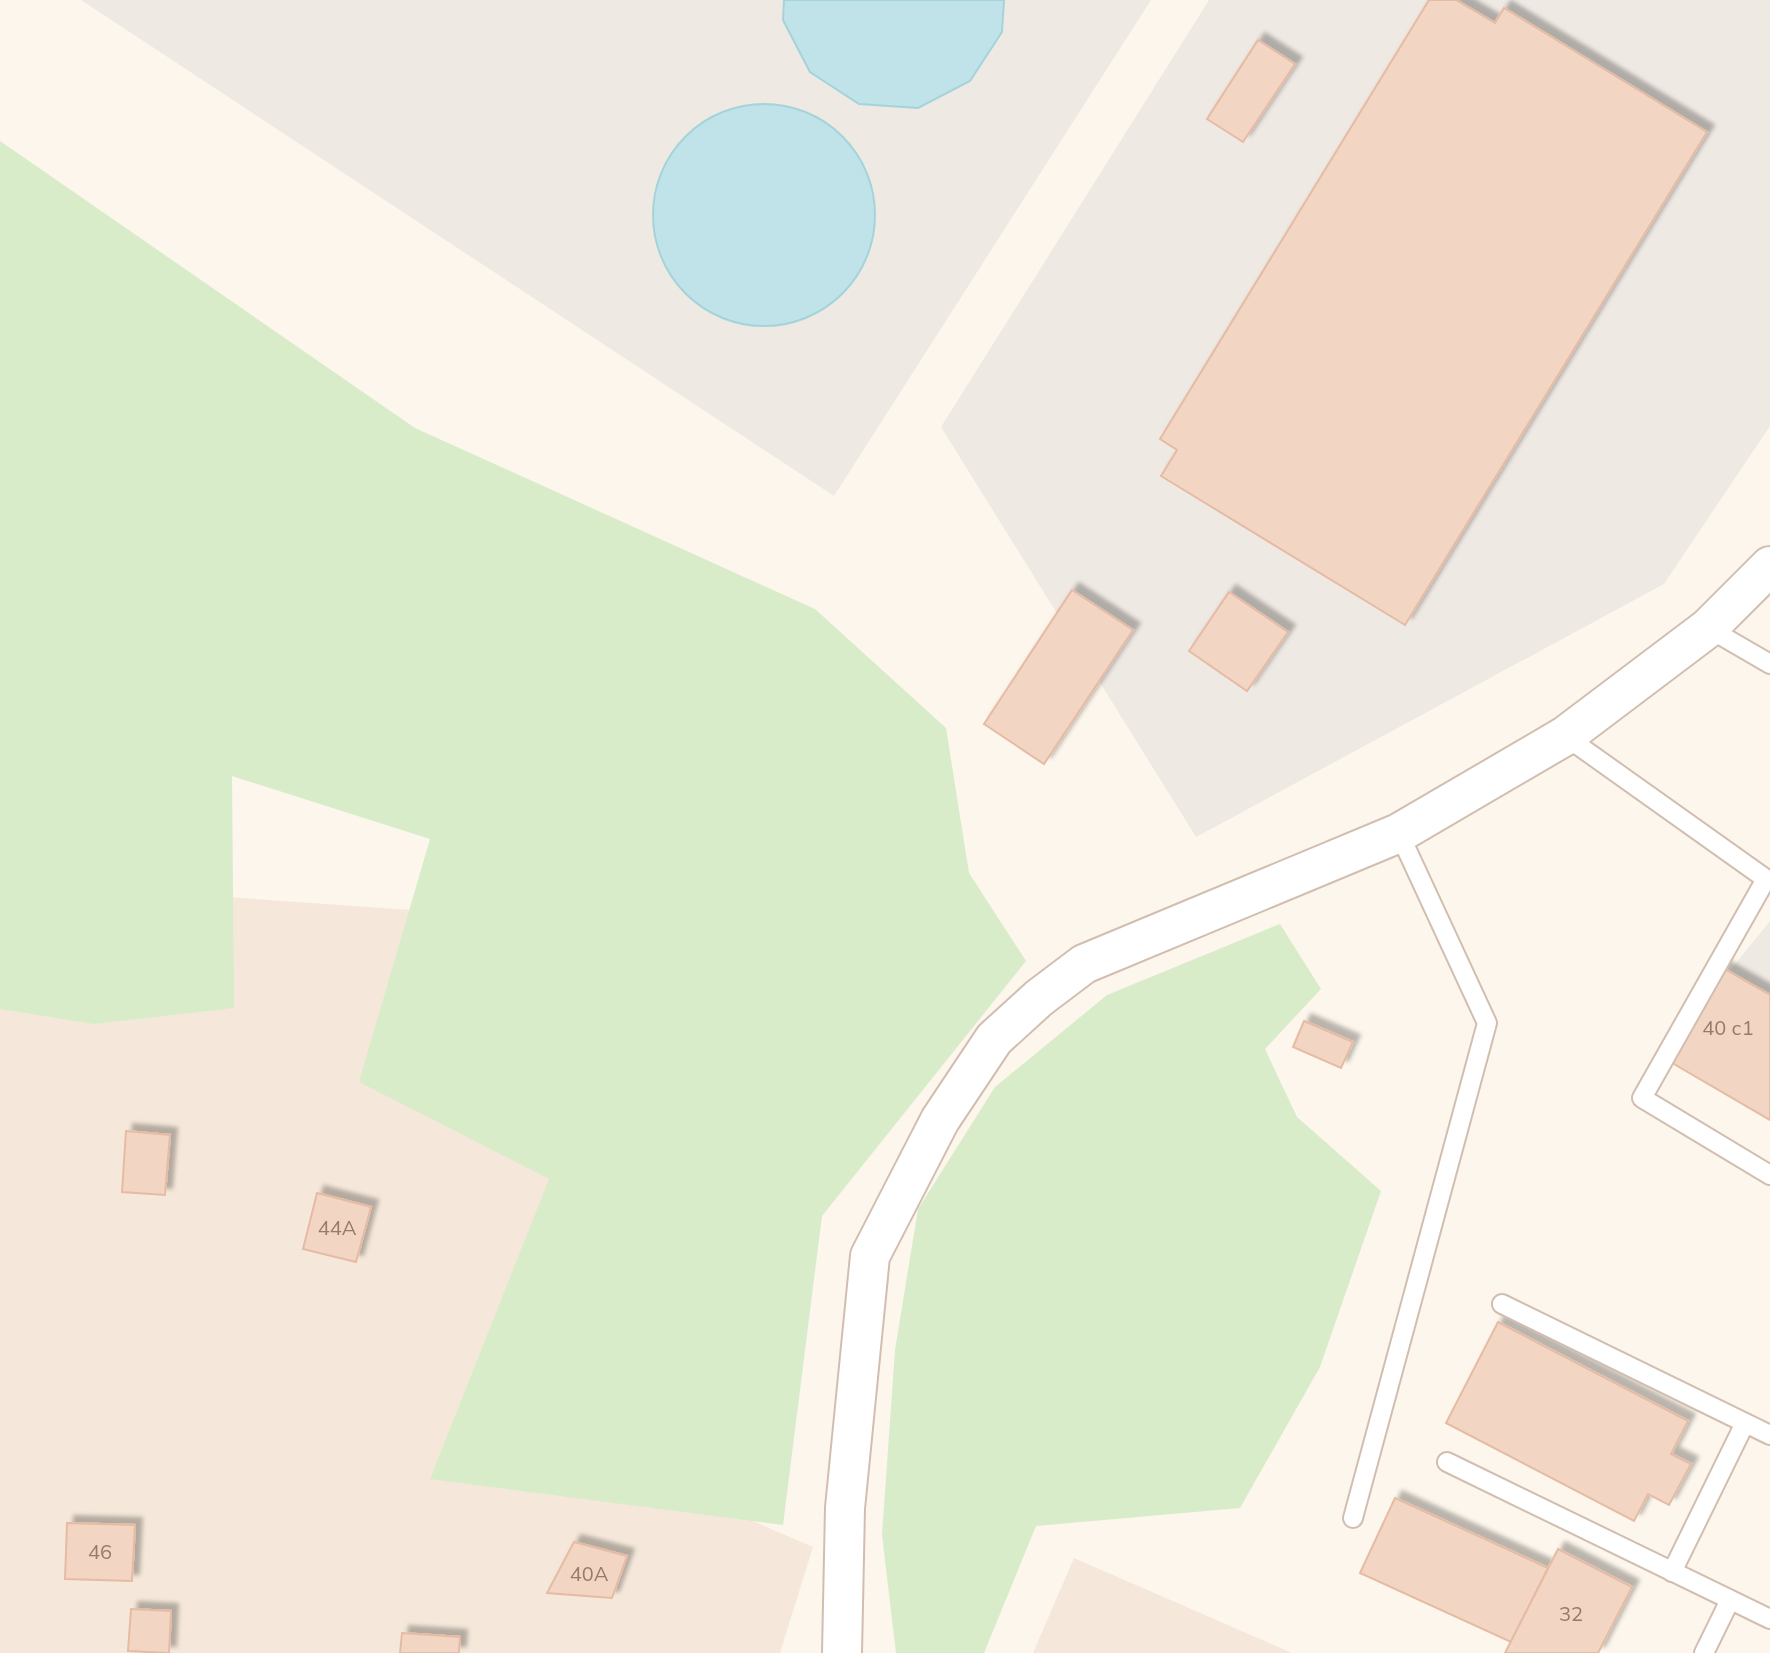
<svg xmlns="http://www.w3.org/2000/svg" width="1770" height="1653" font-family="Mulish,sans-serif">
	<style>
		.residential { fill: #f5e8da }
		.industrial { fill: #efe9e4 }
		.green { fill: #d8ecc9 }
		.water { fill: #bfe3e8; stroke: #a5d3da; stroke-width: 2 }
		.building { fill: #f3d5c3; stroke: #e6bba3; stroke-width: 2; filter: url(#shadow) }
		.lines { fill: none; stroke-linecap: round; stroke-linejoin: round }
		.service-casing { stroke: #d1beb0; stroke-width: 22 }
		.minor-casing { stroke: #d1beb0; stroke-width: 42 }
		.service { stroke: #fff; stroke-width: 18 }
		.minor { stroke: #fff; stroke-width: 38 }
		.labels { text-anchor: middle; stroke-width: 6; stroke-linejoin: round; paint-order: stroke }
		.number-label { font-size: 20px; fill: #987a6a }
	</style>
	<defs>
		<filter id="shadow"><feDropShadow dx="7" dy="-7" stdDeviation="2" flood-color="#0004"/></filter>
	</defs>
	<rect width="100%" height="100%" fill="#fdf6ec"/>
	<!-- residential -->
	<g class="residential">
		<path d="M0 881 497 916 580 1154 561 1438 813 1547 780 1653H0Z"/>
		<path d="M1074 1558 1292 1653H1033Z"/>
	</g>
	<!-- industrial -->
	<g class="industrial">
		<path d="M81 0H1151L834 496Z"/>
		<path d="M1209 0H1770V426L1664 584 1196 837 941 427Z"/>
		<path d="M1770 921V1056L1699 1009Z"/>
	</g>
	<!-- green -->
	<g class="green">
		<path d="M0 141 415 428 815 609 946 728 969 873 1026 961 822 1216 783 1525 430 1479 549 1179 359 1082 430 839 232 776 234 1008 94 1024 0 1009Z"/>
		<path d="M1280 924 1321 989 1265 1049 1297 1117 1381 1191 1320 1367 1240 1508 1036 1526 984 1653H896L882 1535 895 1350 918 1209 995 1087 1107 995Z"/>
	</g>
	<!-- water -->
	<g class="water">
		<path d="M784 0H1004L1002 32 970 81 918 108 859 104 810 72 783 20Z"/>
		<circle cx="764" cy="215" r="111"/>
	</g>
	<!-- building -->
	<g class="building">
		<path d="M1429 0H1456L1495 23 1504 8 1707 132 1405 625 1161 476 1177 450 1160 439Z"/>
		<path d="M1258 40 1295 64 1243 142 1207 119Z"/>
		<path d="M1072 590 1133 630 1044 764 984 724Z"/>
		<path d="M1229 592 1288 632 1247 691 1189 651Z"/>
		<path d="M1721 967 1770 995V1120L1667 1060Z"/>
		<path d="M1304 1021 1353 1042 1341 1068 1293 1047Z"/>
		<path d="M126 1131 170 1135 165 1195 122 1192Z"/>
		<path d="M317 1193 371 1207 356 1262 303 1249Z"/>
		<path d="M1498 1322 1688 1421 1671 1454 1691 1464 1669 1505 1648 1494 1634 1521 1446 1423Z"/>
		<path d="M1395 1498 1548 1568 1511 1642 1360 1573Z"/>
		<path d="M67 1523 135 1525 132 1581 65 1579Z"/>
		<path d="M574 1542 627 1556 612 1598 547 1593Z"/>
		<path d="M1558 1549 1632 1587 1598 1653H1505Z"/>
		<path d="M131 1609 171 1611 169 1653 128 1651Z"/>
		<path d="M402 1633 460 1637 459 1653H400Z"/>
	</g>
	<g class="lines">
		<defs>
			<g id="service">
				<path d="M1708 628 1770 664"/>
				<path d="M1565 736 1766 879 1642 1098 1770 1175"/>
				<path d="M1502 1304 1770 1435"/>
				<path d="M1447 1462 1770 1619"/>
				<path d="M1353 1518 1487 1023 1399 833"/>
				<path d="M1672 1572 1745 1423"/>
				<path d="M1704 1653 1730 1600"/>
			</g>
			<path id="minor" d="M842 1653 845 1508 870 1256 940 1120 994 1039 1039 998 1084 964 1399 833 1565 736 1708 628 1770 566"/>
		</defs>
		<!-- service casing -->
		<use href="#service" class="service-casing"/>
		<!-- minor casing -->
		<use href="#minor" class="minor-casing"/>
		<!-- service -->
		<use href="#service" class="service"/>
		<!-- minor -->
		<use href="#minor" class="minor"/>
	</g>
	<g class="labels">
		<!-- number labels -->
		<g class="number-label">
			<text x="1728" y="1035">40 с1</text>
			<text x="337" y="1235">44А</text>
			<text x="100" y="1559">46</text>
			<text x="589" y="1581">40А</text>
			<text x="1571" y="1621">32</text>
		</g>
	</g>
</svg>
